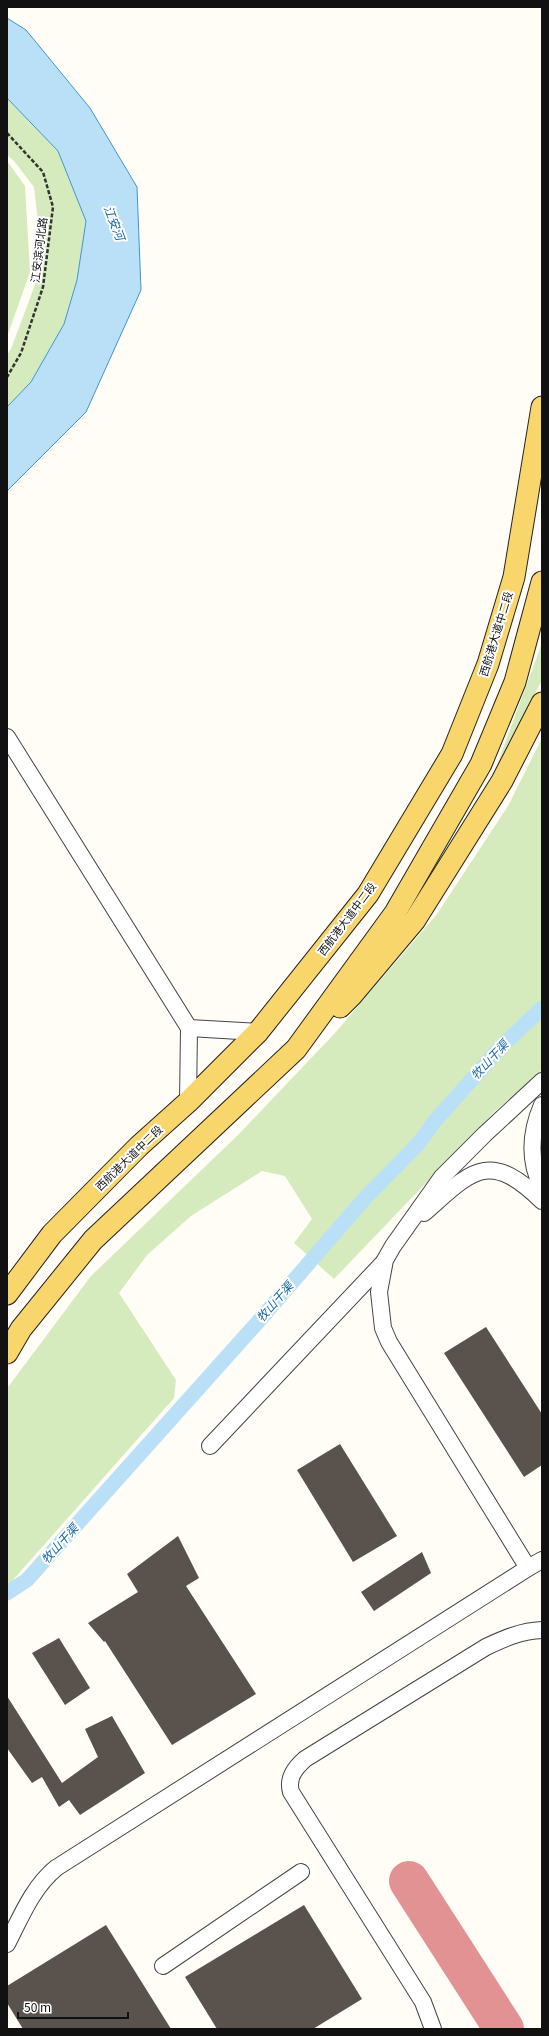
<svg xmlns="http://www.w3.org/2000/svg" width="549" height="2036" font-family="Georgia,'Noto Sans SC',serif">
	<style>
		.green { fill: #d5ebbd }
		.water { fill: #b9e0f7; stroke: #3f96cf }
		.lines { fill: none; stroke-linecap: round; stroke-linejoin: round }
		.canal { stroke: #b9e0f7; stroke-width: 15 }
		.taxiway { stroke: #e29292; stroke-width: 40 }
		.building { fill: #5a524d }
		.minor-casing { stroke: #444; stroke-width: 18 }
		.major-casing { stroke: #222; stroke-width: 23 }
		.path { stroke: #333; stroke-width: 2.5; stroke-dasharray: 4 2; stroke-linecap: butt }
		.minor { stroke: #fff; stroke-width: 16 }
		.major { stroke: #f9d66b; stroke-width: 21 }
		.labels { text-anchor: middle; stroke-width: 4; stroke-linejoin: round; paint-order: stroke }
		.street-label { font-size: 11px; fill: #111; stroke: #fff }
		.water-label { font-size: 12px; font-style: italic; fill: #1768a6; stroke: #fff }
	</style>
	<rect width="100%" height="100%" fill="#fffdf5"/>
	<!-- green -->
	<g class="green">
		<path d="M7 98 58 151 86 221 77 280 64 324 31 382 7 407V355L11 349 36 282 39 231 34 187 14 161 7 155Z"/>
		<path d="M7 161 25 186 30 272 7 337Z"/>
		<path d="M542 643V680L493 776Z"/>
		<path d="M542 738V1070L494 1112 334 1279 294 1243 312 1219 285 1176 262 1171 191 1216 147 1255 119 1293 176 1380 174 1398 12 1581 7 1584 8 1387 91 1276 238 1135 335 1033 437 914 508 806Z"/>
	</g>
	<!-- water -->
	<path class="water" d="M7 18 26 30 90 108 137 187 141 290 86 412 7 491V407L31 382 64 324 77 280 86 221 58 151 7 98Z"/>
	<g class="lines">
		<!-- canal -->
		<path class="canal" d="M7 1593 27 1580 257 1323 365 1198 419 1143 434 1122 499 1049 542 1008"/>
		<!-- taxiway -->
		<path class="taxiway" d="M409 1881 504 2029"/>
	</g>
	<!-- building -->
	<g class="building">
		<path d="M486 1327 542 1414V1465L524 1477 444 1353Z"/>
		<path d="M340 1444 397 1536 353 1562 297 1470Z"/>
		<path d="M178 1536 199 1578 186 1586 256 1694 172 1745 105 1641 104 1642 88 1623 138 1592 127 1574Z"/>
		<path d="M422 1552 431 1573 374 1611 361 1592Z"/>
		<path d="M59 1638 90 1688 65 1705 32 1653Z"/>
		<path d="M7 1696 62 1783 98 1757 85 1729 112 1716 145 1773 80 1815 69 1800 59 1807 42 1777 32 1783 7 1748Z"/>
		<path d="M304 1905 362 1999 313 2029H217L185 1977Z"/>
		<path d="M106 1925 171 2029H23L7 2003V1986Z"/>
	</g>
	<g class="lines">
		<defs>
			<g id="minor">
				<path d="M7 737 189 1028 188 1102"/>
				<path d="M189 1028 258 1032"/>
				<path d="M542 1081 485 1134 442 1177 393 1246 385 1260 379 1292 383 1328 389 1342 528 1568 542 1560"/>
				<path d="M542 1105C530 1133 528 1160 542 1188"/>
				<path d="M424 1213C471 1172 488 1148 542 1201"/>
				<path d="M210 1446 384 1262"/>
				<path d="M7 1944C21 1917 32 1888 56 1868L528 1568"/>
				<path d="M163 1966 301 1872"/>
				<path d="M433 2029 423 2002 291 1792C287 1778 295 1768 305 1759L486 1647C505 1638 521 1631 542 1630"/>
			</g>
			<g id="major">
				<path d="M340 1007 352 995 415 920 502 781 542 703"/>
				<path d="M7 1294 52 1234 139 1146 188 1102 258 1032 368 894 452 754 488 664 514 577 542 407"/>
				<path d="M7 1353 21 1329 93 1240 296 1049 395 913 481 764 515 682 542 582"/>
			</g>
		</defs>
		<!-- minor casing -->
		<use href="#minor" class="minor-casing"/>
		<!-- major casing -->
		<use href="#major" class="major-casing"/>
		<!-- path -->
		<path class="path" d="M7 133 43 172 53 207 43 287 21 353 7 377"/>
		<!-- minor -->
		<use href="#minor" class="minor"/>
		<!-- major -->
		<use href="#major" class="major"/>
	</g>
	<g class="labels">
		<!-- street labels -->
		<g class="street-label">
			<text transform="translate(39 250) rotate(-83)" y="4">江安滨河北路</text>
			<text transform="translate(496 634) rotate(-73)" y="4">西航港大道中二段</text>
			<text transform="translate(347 919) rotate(-53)" y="4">西航港大道中二段</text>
			<text transform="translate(129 1158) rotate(-44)" y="4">西航港大道中二段</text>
		</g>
		<!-- water labels -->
		<g class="water-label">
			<text transform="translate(114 223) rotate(69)" y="4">江安河</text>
			<text transform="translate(490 1060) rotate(-47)" y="4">牧山干渠</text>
			<text transform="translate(275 1302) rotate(-49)" y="4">牧山干渠</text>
			<text transform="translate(60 1544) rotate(-48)" y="4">牧山干渠</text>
		</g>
	</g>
	<!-- border -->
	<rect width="549" height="2036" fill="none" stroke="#111111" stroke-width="16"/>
	<!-- scale -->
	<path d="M18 2012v6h110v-6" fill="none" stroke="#111111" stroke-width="2"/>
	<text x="24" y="2012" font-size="12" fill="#111111" stroke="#ffffff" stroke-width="3" paint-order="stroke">50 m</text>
</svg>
